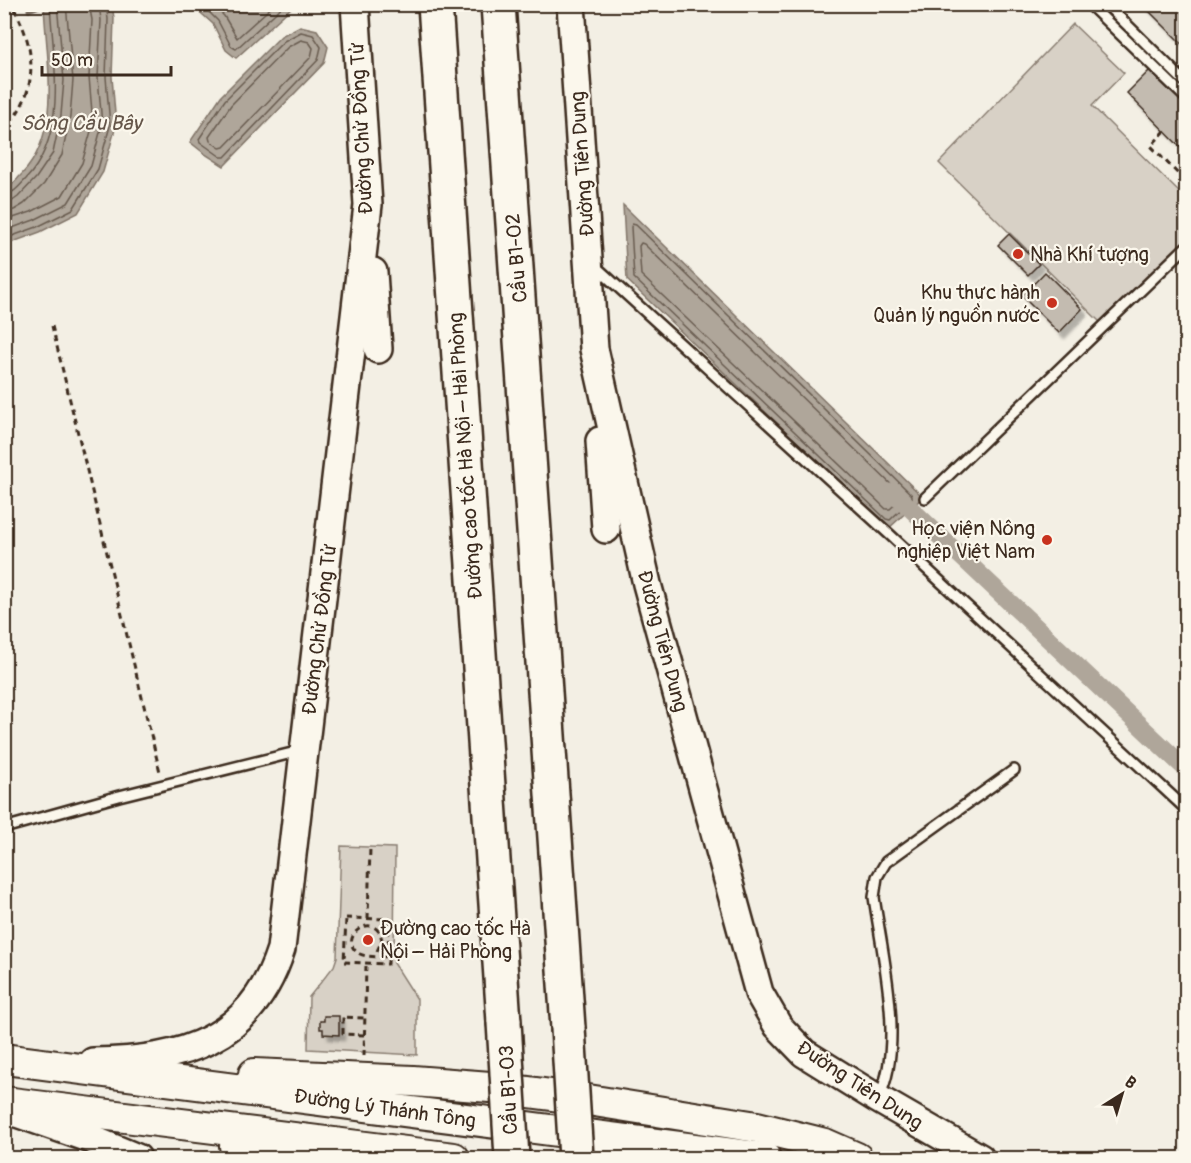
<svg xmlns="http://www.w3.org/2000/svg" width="1191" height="1163" font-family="Pangolin,sans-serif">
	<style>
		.green { fill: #d8d1c6; stroke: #8a7e72; stroke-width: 1.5 }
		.water { fill: #afa69a; stroke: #817468; stroke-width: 1.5 }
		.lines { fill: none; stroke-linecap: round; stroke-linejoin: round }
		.shore { stroke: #695c50; stroke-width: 1.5 }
		.stream { stroke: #817468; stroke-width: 5 }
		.canal { stroke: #afa69a; stroke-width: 18 }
		.building { fill: #c3bbb0; stroke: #3b2a1e; stroke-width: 1.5; filter: url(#shadow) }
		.lane-casing { stroke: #3b2a1e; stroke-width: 14 }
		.secondary-casing { stroke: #3b2a1e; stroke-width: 32 }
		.primary-casing { stroke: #3b2a1e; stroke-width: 34 }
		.highway-casing { stroke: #3b2a1e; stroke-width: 38 }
		.path { stroke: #3b2a1e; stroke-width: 3; stroke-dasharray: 6 4.5; stroke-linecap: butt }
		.lane { stroke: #fbf7ec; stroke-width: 9 }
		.secondary { stroke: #fbf7ec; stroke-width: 27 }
		.primary { stroke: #fbf7ec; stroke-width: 30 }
		.highway { stroke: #fbf7ec; stroke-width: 33 }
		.highway-bridge-casing { stroke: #3b2a1e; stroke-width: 38; stroke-linecap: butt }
		.highway-bridge { stroke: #fbf7ec; stroke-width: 33 }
		.poi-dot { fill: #c8321e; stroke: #fbf7ec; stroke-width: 2 }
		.labels { text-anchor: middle; stroke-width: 4.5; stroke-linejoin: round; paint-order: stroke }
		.street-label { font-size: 20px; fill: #3b2a1e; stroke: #fbf7ec }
		.poi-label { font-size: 20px; fill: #3b2a1e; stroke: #fbf7ec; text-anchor: start }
		.water-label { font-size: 21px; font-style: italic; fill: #645549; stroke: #fbf7ec }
	</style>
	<defs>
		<filter id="shadow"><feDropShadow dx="5.5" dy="5.5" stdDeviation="1.5" flood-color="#0004"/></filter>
	</defs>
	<rect width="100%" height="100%" fill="#f3efe4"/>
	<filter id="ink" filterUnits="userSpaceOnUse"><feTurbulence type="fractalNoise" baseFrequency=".0167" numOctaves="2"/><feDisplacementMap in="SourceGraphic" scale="12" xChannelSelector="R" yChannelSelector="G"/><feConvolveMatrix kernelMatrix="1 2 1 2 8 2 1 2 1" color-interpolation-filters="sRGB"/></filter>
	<g filter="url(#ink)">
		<!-- green -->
		<g class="green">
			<path d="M1073 24 1124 73 1092 106 1186 199V247L1103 325 939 163Z"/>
			<path d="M341 846 395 848 394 963 417 999V1055L308 1049 309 997 334 966 337 957Z"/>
		</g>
		<!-- water -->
		<g class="water">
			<path d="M288 4 291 8 236 58 226 50 213 24 192 5Z"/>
			<path d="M44 5H112L114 18 112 77 116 126 103 172 78 213 40 232 5 245V190C11 187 16 180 22 174 63 131 46 59 44 5Z"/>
			<path d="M300 26 317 30 328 47 324 63 224 166 205 154 190 142 221 96 281 36Z"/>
			<path d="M623 205 923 497 888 529 627 280Z"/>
		</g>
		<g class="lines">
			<!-- shore -->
			<g class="shore">
				<path d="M201 4 218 21 231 46 236 49 285 4"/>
				<path d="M212 4 224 16 237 38 275 4"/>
				<path d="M301 32 313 35 321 47 318 60 225 157H221L200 142 199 139 225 100 284 41Z"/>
				<path d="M301 40 309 42 313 48 311 57 224 147 220 148 210 141 209 137 231 105 288 47Z"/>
				<path d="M4 195C14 194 20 185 26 179 69 133 53 61 50 4"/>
				<path d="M4 202H11L18 197 36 178 53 153 61 115 64 80 57 4"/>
				<path d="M4 211 14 210 24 204 44 184 62 155 70 117 73 80 66 4"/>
				<path d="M4 221 31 212 62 196 82 163 93 124 89 77 92 20 89 4"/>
				<path d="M632 224 636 225 912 495V499L890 520 886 519 634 278 631 227Z"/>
				<path d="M4 231 34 220 68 203 91 166 102 125 98 77 101 20 99 4"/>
				<path d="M4 239 37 227 73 209 98 169 110 126 106 77 108 19 106 4"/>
				<path d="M641 243 644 244 901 494V499L890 509H886L641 275 639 246Z"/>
			</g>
			<!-- stream -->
			<g class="stream">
				<path d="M29 10 45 4"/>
				<path d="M4 18H5"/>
			</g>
			<!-- canal -->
			<path class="canal" d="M893 492 1186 769"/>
		</g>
		<!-- building -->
		<g class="building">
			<path d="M1142 4H1181L1186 10V48Z"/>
			<path d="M1152 68 1186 103V153L1127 93Z"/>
			<path d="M1009 234 1039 264 1028 275 998 245Z"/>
			<path d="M1045 272 1082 309 1059 333 1022 296Z"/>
			<path d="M324 1016H339V1035L323 1034V1029H320V1021H324Z"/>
		</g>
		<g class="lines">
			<defs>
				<g id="lane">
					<path d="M1089 4 1186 98"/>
					<path d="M1106 4 1186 83"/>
					<path d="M594 265 888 533 1186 809"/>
					<path d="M925 498 1186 247"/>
					<path d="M4 828 119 796 300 751"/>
					<path d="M879 1097C905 1044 882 954 874 897L877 877 886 862 1014 770"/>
				</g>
				<g id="secondary">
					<path d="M571 4 594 349 647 584 759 993 778 1026 804 1053 878 1099 980 1158"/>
					<path d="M373 272 378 349"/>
					<path d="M600 441 606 529"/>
					<path d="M93 1062C182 1061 252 1041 281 949L368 205 355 4"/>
					<path d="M8 1110 91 1139 137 1158"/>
				</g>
				<g id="primary">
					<path d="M4 1059 765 1158"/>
					<path d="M254 1074 413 1081 490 1087 582 1099 757 1127 825 1144 857 1158"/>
					<path d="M4 1102 454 1158"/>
					<path d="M235 1146 280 1158"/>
				</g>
				<g id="highway">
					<path d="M435 4 504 1022"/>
					<path d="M498 4 568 1028"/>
				</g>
			</defs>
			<!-- lane casing -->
			<use href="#lane" class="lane-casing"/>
			<!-- secondary casing -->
			<use href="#secondary" class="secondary-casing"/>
			<!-- primary casing -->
			<use href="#primary" class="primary-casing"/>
			<!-- highway casing -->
			<use href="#highway" class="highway-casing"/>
			<!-- path -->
			<g class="path">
				<path d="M4 6 14 9C37 49 39 95 4 129"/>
				<path d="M1165 131 1151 146 1186 182"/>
				<path d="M52 326 160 772"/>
				<path d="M346 918 389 919 388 964 344 962Z"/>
				<path d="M368 919 370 847"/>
				<path d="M377 951 382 940C375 907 334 940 360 954 368 958 380 956 388 957"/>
				<path d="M364 1035 343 1034V1017L365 1018"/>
				<path d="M364 1056 366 964"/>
			</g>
			<!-- lane -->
			<use href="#lane" class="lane"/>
			<!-- secondary -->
			<use href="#secondary" class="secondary"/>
			<!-- primary -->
			<use href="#primary" class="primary"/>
			<!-- highway -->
			<use href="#highway" class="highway"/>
			<defs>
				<g id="highway-bridge">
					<path d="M504 1022 512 1158"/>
					<path d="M568 1028 576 1158"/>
				</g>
			</defs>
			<!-- highway-bridge casing -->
			<use href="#highway-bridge" class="highway-bridge-casing"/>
			<!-- highway-bridge -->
			<use href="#highway-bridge" class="highway-bridge"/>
		</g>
	</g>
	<!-- markers -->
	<g class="poi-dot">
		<circle cx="1018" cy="254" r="6"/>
		<circle cx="1052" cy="303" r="6"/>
		<circle cx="1047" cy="540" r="6"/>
		<circle cx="368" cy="940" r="6"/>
	</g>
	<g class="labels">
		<!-- street labels -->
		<g class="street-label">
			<text transform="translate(361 128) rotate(-93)" y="7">Đường Chử Đồng Tử</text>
			<text transform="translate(582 164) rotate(-94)" y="7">Đường Tiên Dung</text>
			<text transform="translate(516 258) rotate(-95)" y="7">Cầu B1-02</text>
			<text transform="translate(465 456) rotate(-94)" y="7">Đường cao tốc Hà Nội – Hải Phòng</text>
			<text transform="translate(319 629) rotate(-83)" y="7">Đường Chử Đồng Tử</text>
			<text transform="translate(663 641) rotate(75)" y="7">Đường Tiên Dung</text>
			<text transform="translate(860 1085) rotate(33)" y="7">Đường Tiên Dung</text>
			<text transform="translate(508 1090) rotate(-93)" y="7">Cầu B1-03</text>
			<text transform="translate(385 1108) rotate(8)" y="7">Đường Lý Thánh Tông</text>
		</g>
		<!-- poi labels -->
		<g class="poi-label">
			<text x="1030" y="261">Nhà Khí tượng</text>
			<text x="1040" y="299" text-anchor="end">Khu thực hành<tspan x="1040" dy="23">Quản lý nguồn nước</tspan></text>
			<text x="1035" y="535" text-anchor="end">Học viện Nông<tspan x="1035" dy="23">nghiệp Việt Nam</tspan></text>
			<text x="380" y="935">Đường cao tốc Hà<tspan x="380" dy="23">Nội – Hải Phòng</tspan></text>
		</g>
		<!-- water labels -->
		<g class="water-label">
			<text x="81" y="130">Sông Cầu Bây</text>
		</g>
	</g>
	<!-- margin -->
	<rect width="1191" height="1163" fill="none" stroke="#fbf7ec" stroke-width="24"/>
	<rect x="12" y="12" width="1167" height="1139" fill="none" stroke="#3b2a1e" stroke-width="2" filter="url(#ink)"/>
	<!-- north arrow -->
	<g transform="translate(1122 1094) rotate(37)" stroke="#fbf7ec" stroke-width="4.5" paint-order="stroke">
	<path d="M0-4.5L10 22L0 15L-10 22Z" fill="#3b2a1e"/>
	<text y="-9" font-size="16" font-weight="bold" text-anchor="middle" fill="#3b2a1e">B</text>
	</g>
	<!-- scale -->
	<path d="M42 66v9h129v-9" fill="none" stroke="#3b2a1e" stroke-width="3"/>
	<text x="51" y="66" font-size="18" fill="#3b2a1e" stroke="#fbf7ec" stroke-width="4.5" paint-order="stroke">50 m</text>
</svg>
